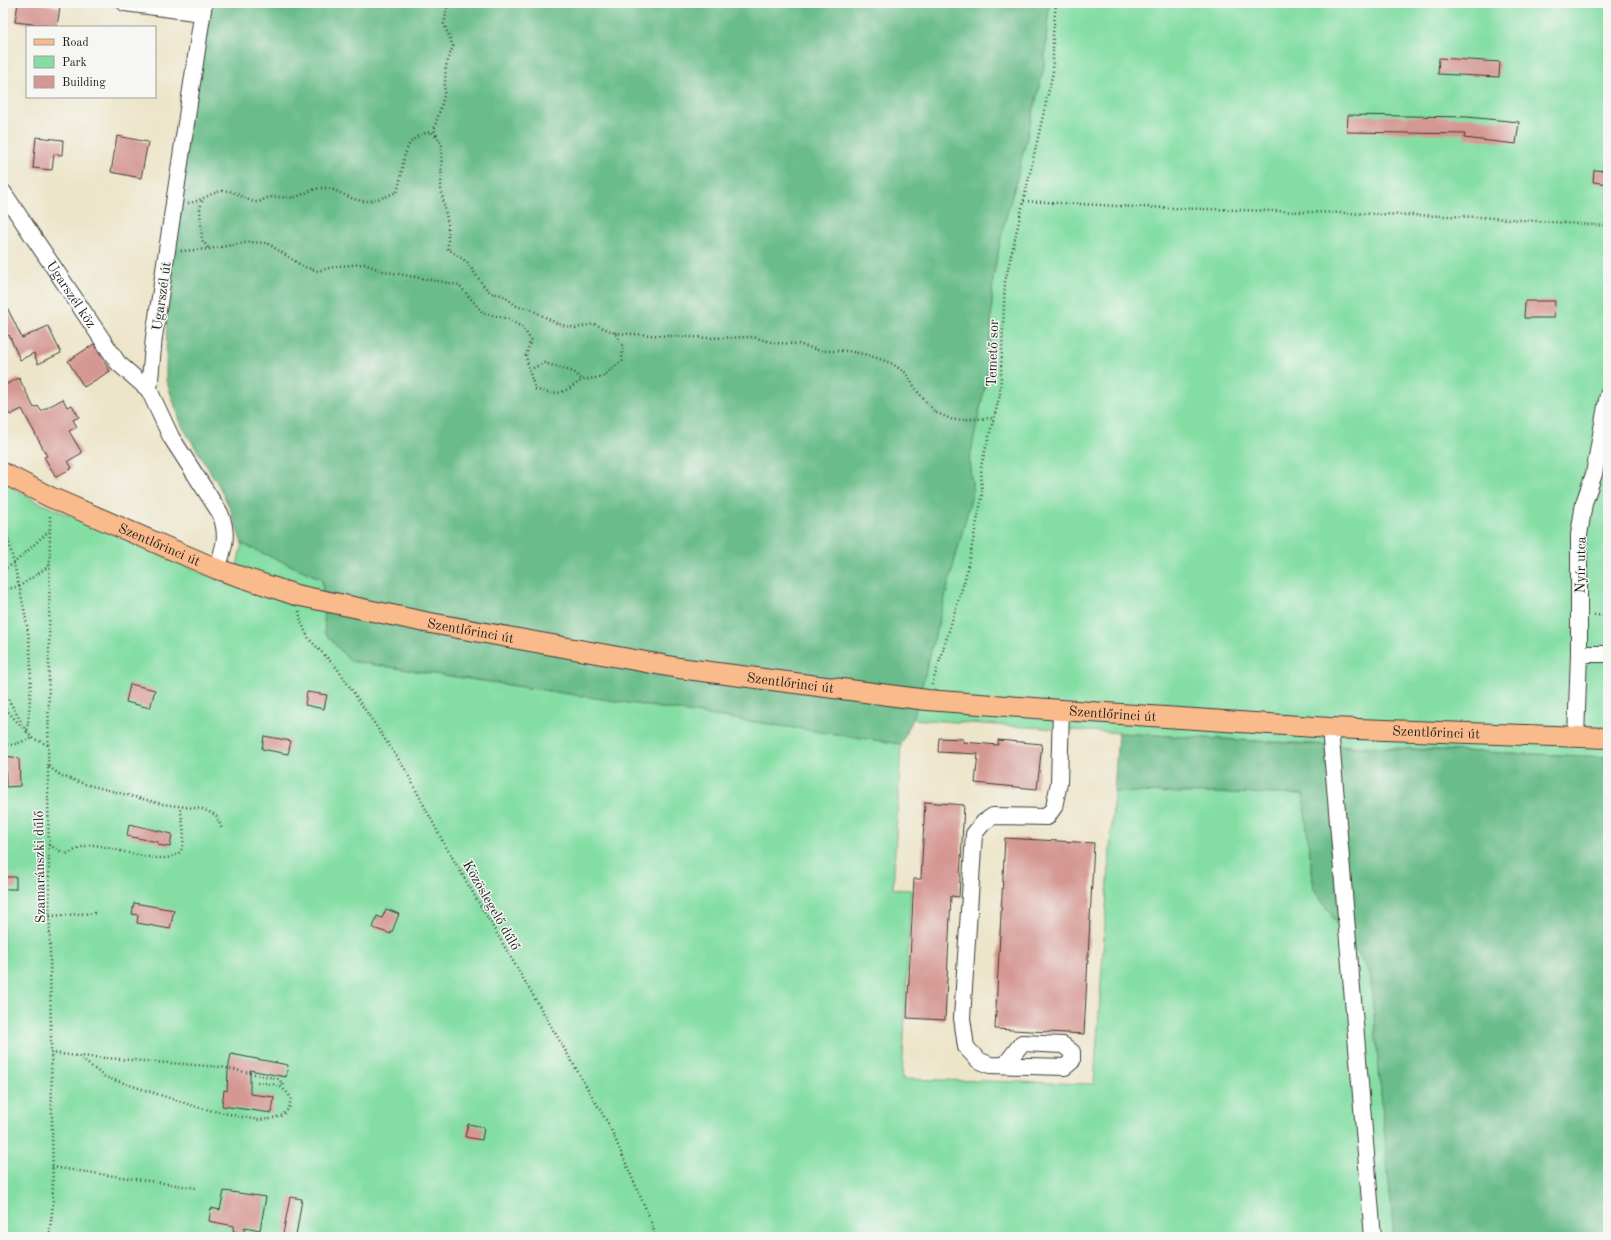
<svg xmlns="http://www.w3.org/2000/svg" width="1611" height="1240" font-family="'Old Standard TT',serif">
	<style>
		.green { fill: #84dea4; stroke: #507d60 }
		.forest { fill: #6bbd8a; stroke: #446c53 }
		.building { fill: #d59792 }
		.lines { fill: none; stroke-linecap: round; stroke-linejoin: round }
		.minor-casing { stroke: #3b3a36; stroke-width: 18 }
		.major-casing { stroke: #3b3a36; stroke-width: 22 }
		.path { stroke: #3b3a36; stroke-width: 2.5; stroke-dasharray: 1 3; stroke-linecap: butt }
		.minor { stroke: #fff; stroke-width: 16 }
		.major { stroke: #fabb8c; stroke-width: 20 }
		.labels { text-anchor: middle; stroke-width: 3; stroke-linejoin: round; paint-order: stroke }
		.street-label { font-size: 14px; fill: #1c1c1c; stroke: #f6f6f2 }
	</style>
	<rect width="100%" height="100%" fill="#f6f6f2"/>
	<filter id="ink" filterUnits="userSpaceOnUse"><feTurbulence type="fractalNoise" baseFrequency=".025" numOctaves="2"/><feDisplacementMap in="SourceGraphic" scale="8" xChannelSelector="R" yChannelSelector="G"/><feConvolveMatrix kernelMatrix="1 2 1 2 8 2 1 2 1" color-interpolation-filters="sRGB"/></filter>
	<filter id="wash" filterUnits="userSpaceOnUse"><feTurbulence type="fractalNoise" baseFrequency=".012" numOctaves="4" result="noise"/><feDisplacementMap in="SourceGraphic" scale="16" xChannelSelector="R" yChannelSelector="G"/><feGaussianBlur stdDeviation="0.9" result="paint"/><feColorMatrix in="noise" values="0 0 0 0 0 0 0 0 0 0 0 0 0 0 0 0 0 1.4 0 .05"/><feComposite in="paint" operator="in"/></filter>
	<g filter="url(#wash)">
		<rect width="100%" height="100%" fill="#ede5c9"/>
		<!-- green -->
		<g class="green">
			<path d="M1049 3H1608V757C1376 748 1145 736 913 719L973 491 969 462 989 365 993 277 1004 224 1016 182 1044 67Z"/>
			<path d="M3 482 38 502 232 586 242 544 322 579 325 633 350 661 901 744 893 889 911 890 902 1079 1094 1084 1114 792 1303 794 1314 889 1370 972 1394 1237H3Z"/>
		</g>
		<!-- forest -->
		<g class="forest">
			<path d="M212 3H1049L1044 67 1016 182 1004 224 993 277 989 365 969 462 973 491 913 719 901 744 350 661 325 633 322 579 242 544 230 508 219 486 182 426 166 380 167 252 174 205Z"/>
			<path d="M1118 733 1351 747 1608 757V1237H1394L1370 972 1314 889 1303 794 1114 792Z"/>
		</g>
		<g id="blocks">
			<!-- building -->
			<g class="building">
				<path d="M18 3H37L60 7 57 27 15 22Z"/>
				<path d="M1439 58 1500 62 1499 77 1438 74Z"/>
				<path d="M1348 115 1467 117 1519 122 1516 144 1464 138 1465 134 1347 132Z"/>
				<path d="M117 136 148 142 141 178 111 172Z"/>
				<path d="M36 137 63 140 62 155 54 154 52 170 33 168Z"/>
				<path d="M1594 170 1608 171V184L1593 182Z"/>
				<path d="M3 299 22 338 48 326 61 353 38 364 34 353 20 360 9 335 3 338Z"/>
				<path d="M1525 301H1555L1554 318H1524Z"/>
				<path d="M94 344 110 371 84 387 68 361Z"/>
				<path d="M19 378 34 408 38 406 41 411 63 399 67 407 72 405 79 417 73 420 77 427 69 431 82 453 68 461 72 468 56 477 44 457 47 456 22 409 10 415 3 401V386Z"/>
				<path d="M130 684 155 690 150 708 126 702Z"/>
				<path d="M307 692 327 695 324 709 305 705Z"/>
				<path d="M264 736 291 741 288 754 262 749Z"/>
				<path d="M939 738 963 739V742L998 745V740L1042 744 1037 789 975 783 978 754 938 752Z"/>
				<path d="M5 756 19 758 20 786 6 787Z"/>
				<path d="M925 802 964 805 959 897 951 896 945 1020 907 1018 914 879H921Z"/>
				<path d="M129 824 172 834 170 847 158 845V842L127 836Z"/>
				<path d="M1005 838 1094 843 1084 1034 995 1029Z"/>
				<rect x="3" y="877" width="13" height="12"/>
				<path d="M134 903 174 910 170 929 137 923 138 915 132 914Z"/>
				<path d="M386 909 399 914 391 934 373 928 377 916 382 918Z"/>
				<path d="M231 1054 288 1065 286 1077 250 1070V1094L274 1097 272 1113 222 1106 224 1090 227 1091 228 1071Z"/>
				<path d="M468 1124 484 1127 482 1140 465 1137Z"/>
				<path d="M224 1191 266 1197 260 1230 245 1227 244 1233 233 1231 234 1226 209 1221 211 1208 220 1210Z"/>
				<path d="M290 1197 302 1199 296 1236 283 1234Z"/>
			</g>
		</g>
	</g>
	<g filter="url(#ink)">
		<use href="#blocks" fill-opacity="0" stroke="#3b3a36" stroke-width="1"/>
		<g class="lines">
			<defs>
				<g id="minor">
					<path d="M125 3 202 13"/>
					<path d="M204 3 154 337 149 390 171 437 220 513C229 535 224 548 217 569"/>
					<path id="s1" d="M3 192 118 363 149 390"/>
					<path d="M1579 654H1608"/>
					<path d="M1330 728 1373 1237"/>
					<path d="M1576 737 1579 654V535L1584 503 1594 474 1608 395"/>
					<path d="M1005 1065 1022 1043 1063 1045 1072 1052V1061L1065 1067 990 1065 978 1060 966 1047 962 1018 974 834 984 822 993 816 1047 817 1054 807 1059 783 1061 710"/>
				</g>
				<g id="major">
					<path id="s2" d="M3 473 50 497 217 569 296 595 425 622 679 668 927 700 1061 710 1330 728 1608 738"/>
				</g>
			</defs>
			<!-- minor casing -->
			<use href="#minor" class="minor-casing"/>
			<!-- major casing -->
			<use href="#major" class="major-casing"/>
			<!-- path -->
			<g class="path">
				<path d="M437 135 434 130 444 96 446 66 453 46 444 24 448 3"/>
				<path d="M202 201 200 208 202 240 209 249"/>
				<path d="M1024 201 1137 207 1479 217 1608 226"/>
				<path d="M181 251 209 249 249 242 267 243 304 267 318 271 337 266 365 264 382 271 459 285 483 313 509 319 523 328 531 340 526 355 529 370 544 363 574 372 582 380 602 377 622 361 623 346 615 333 594 324 576 328 558 324 528 308 518 307 502 295 491 293 483 285 467 262 448 249V225L441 189 442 144 437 137 431 132C398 137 406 167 397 192 387 196 376 201 365 201 349 201 337 187 321 188 311 189 304 195 295 197 286 199 276 195 267 198 263 199 262 202 256 202 246 202 237 189 222 191 209 193 201 202 188 203"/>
				<path d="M615 333 708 338 753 337 775 343 798 344 821 351H848L868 355 891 363 906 373 917 391 935 412 953 420 994 418"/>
				<path d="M529 370 535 389C558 397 563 393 582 380"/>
				<path d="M3 520 5 523C13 565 26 606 30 649 32 677 30 704 27 732L3 690"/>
				<path d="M3 570 13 564 49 531"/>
				<path d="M3 590 20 586 49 566"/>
				<path d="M299 611 301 622 309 639 337 668 405 769 442 840 609 1125 649 1216 656 1237"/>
				<path d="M1594 615 1608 616"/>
				<path d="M932 685 965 579 982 497 981 466 1000 395 1005 282 1053 72V34L1056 3"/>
				<path d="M3 706 22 727"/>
				<path d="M27 732 32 738 48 745"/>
				<path d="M3 744 13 745 32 738"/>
				<path d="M49 767 62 776 85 784 162 804 202 809 216 815 222 829"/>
				<path d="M49 845 66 854C74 851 84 845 92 845 111 845 179 875 183 844 185 832 182 819 180 807"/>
				<path d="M50 916 96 913"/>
				<path d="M51 1053 78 1056 105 1077 200 1108 257 1120 270 1119 283 1115 289 1108 291 1098C280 1082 272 1084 255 1082"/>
				<path d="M79 1056 221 1067 279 1079 284 1087"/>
				<path d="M52 1167 197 1188"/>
				<path d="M49 1237 53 1204 48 784 50 514"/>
			</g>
			<!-- minor -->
			<use href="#minor" class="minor"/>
			<!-- major -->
			<use href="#major" class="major"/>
		</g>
	</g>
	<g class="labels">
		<!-- street labels -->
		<g class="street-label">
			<text dy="5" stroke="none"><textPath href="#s1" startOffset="123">Ugarszél köz</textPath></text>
			<text transform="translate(161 296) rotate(-82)" y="5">Ugarszél út</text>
			<text transform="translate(992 353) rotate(-88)" y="5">Temető sor</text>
			<text dy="5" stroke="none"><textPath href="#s2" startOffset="172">Szentlőrinci út</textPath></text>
			<text transform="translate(1580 565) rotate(-89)" y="5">Nyír utca</text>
			<text dy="5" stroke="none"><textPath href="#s2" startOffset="496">Szentlőrinci út</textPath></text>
			<text dy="5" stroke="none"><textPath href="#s2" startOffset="820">Szentlőrinci út</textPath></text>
			<text dy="5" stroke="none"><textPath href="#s2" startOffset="1144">Szentlőrinci út</textPath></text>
			<text dy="5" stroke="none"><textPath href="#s2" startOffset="1468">Szentlőrinci út</textPath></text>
			<text transform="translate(39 867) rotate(-91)" y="5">Szamaránszki dűlő</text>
			<text transform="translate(492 905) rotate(60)" y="5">Közöslegelő dűlő</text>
		</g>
	</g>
	<!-- margin -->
	<rect width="1611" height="1240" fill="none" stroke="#f6f6f2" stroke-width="16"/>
	<!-- legend -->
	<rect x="26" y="26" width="130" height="72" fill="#f6f6f2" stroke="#9f9f9c"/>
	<rect x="34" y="39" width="20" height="6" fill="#fabb8c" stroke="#9f9f9c"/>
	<text x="62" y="46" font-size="12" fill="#1c1c1c">Road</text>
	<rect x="34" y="56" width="20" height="12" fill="#84dea4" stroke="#9f9f9c"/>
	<text x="62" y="66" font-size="12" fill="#1c1c1c">Park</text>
	<rect x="34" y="76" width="20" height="12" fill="#d59792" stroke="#9f9f9c"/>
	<text x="62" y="86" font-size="12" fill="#1c1c1c">Building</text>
</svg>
